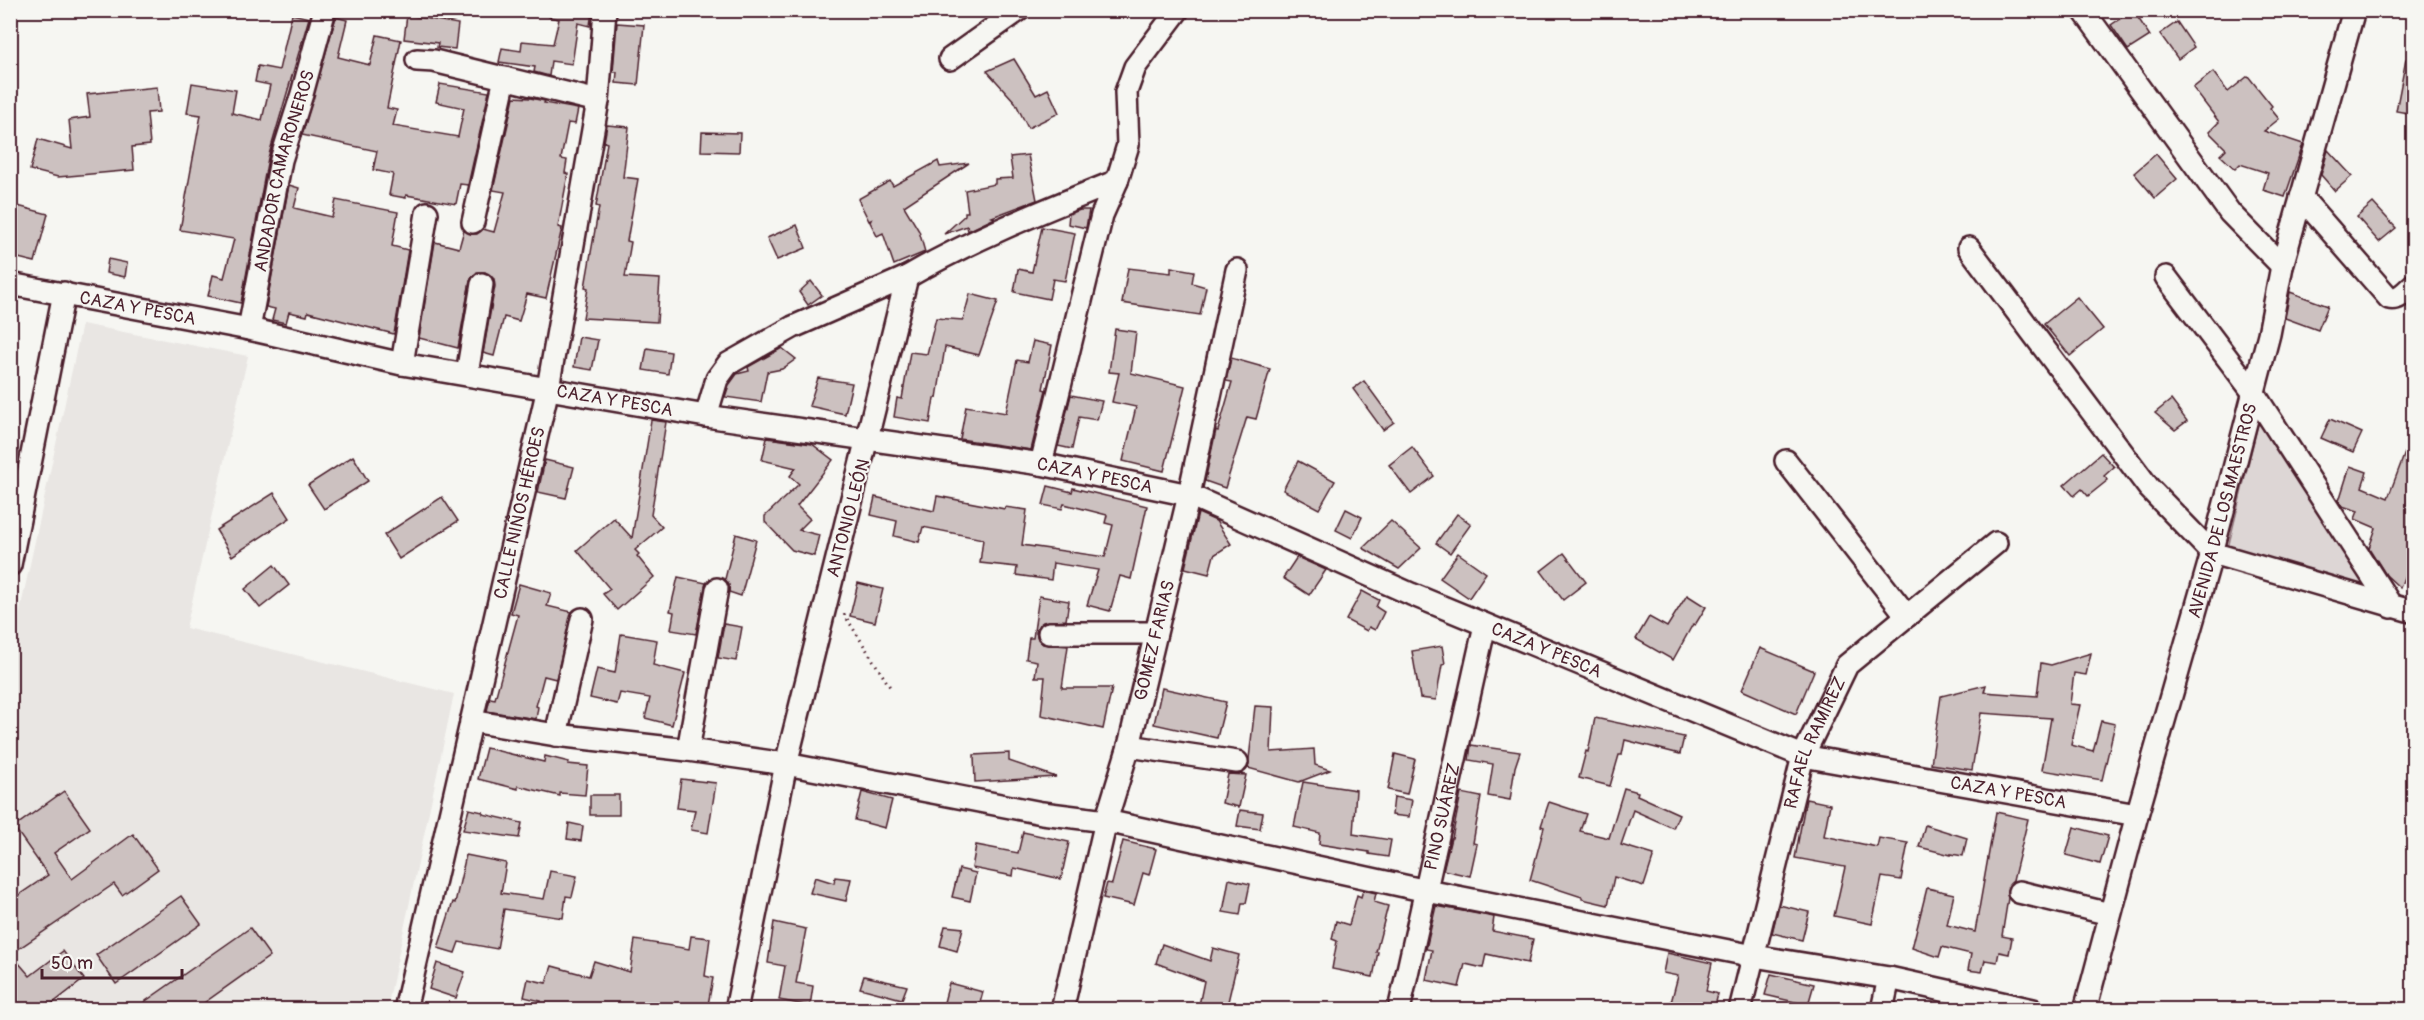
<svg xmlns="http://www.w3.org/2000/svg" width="2424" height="1020" font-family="Pangolin,sans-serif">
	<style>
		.built { fill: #e9e6e3 }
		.park { fill: #ddd6d5; stroke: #947a80; stroke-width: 1.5 }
		.building { fill: #ccc1c0; stroke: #4a1f2b; stroke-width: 1.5 }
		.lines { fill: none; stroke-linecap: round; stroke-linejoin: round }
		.street-casing { stroke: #4a1f2b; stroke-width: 26 }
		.path { stroke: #4a1f2b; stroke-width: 3; stroke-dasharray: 1.5 4.5; stroke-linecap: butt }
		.street { stroke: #f6f6f2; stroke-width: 21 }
		.labels { text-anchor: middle; stroke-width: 4.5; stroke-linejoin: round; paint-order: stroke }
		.street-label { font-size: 18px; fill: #4a1f2b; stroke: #f6f6f2 }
	</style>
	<rect width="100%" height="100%" fill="#f6f6f2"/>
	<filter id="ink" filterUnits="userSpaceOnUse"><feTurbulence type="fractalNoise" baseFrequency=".0167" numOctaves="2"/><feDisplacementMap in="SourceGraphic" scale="12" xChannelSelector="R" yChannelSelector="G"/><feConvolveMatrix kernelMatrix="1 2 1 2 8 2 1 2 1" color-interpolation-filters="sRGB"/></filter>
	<g filter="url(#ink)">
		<!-- built -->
		<path class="built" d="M82 324 248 356 186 628 454 694 387 1009 11 1010V652Z"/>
		<!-- park -->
		<path class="park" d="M2259 419 2378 596 2227 552Z"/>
		<!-- building -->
		<g class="building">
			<path d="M550 10H592L590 26 578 23 572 64 551 61 549 76 534 72 535 67 499 62 502 48 521 51 522 41 553 44 559 19 549 17Z"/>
			<path d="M2133 10 2150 36 2128 50 2111 25Z"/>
			<path d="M292 14 309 18 268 158 241 303 208 296 213 275 224 278 234 239 180 230 201 115 187 113 192 83 236 90 232 113 262 120 270 85 255 82 258 66 279 70Z"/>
			<path d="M407 15 458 24 455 49 437 47 438 43 404 39Z"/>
			<path d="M336 17 347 20 338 57 370 65 377 35 401 40 387 108 397 110 393 126 458 137 464 108 436 102 440 84 489 92 468 185 460 184 456 204 406 195V198L389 195 393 174 373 170 377 151 302 135Z"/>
			<path d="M2177 22 2194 47 2178 59 2160 34Z"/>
			<path d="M617 23 644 25 638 85 616 83 617 72H613Z"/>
			<path d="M1014 59 1036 95 1048 89 1059 113 1028 128 1015 102 987 71Z"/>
			<path d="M2406 59 2414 60V114L2396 111Z"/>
			<path d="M2213 72 2228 92 2248 76 2272 106 2270 108 2279 119 2264 131 2303 144 2285 197 2263 190 2268 173 2240 164 2235 169 2220 155 2226 149 2209 132 2219 122 2193 88Z"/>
			<path d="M157 87 159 112 147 113 150 145 132 147 134 170 58 177 30 170 38 139 72 149 69 120 90 117 87 94Z"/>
			<path d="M514 97 530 98 545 101 544 103 578 109 575 124 568 123 561 159 567 160 565 173 568 174 558 227 562 228 546 298 527 294 519 321 504 317 494 356 483 353 495 286 494 279 485 272H477L470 281 458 348 419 338 435 242 459 248 464 230 471 234H477L483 229 494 232 505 192 493 190Z"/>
			<path d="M607 125 629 127 623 177 638 179 627 241 631 242 625 277 660 279 657 322 583 318 588 288 585 287 599 207 596 206 607 143 604 142Z"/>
			<path d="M702 132 740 133 739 152 701 151Z"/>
			<path d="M2328 150 2352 176 2335 191 2321 175Z"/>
			<path d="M2156 154 2177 179 2155 198 2134 173Z"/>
			<path d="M1028 155 1037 200 992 217 995 218 968 231 967 226 944 234 965 215V212H968L965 190 995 184V179L1013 178 1010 157Z"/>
			<path d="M938 161 940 167 969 163 904 206 919 231 925 252 894 265 883 233 877 236 870 222 871 220 869 221 858 199 890 181 893 186Z"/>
			<path d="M289 185 299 188 294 208 332 217 336 200 398 212 392 246 408 250 394 334 308 312 307 316 289 312 286 323 272 320 275 309 266 307Z"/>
			<path d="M2373 203 2396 228 2379 242 2357 217Z"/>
			<path d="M14 205 48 214 35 262 10 256V218Z"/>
			<path d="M1080 210H1089L1086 228 1068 224 1069 214Z"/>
			<path d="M797 225 806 248 777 260 767 238Z"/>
			<path d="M1042 227 1075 233 1065 281 1053 279 1049 299 1014 292 1018 269 1032 272Z"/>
			<path d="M108 259 127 263 125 277 106 273Z"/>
			<path d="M1171 267 1194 271 1192 283 1206 287 1200 315 1122 303 1128 268 1171 273Z"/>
			<path d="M811 281 822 295 808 305 799 292Z"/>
			<path d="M2290 292 2328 306 2318 330 2285 318Z"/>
			<path d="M970 294 998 301 979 355 945 347 937 398H934L930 423 894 417 897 398 902 399 910 352 927 354 936 318 963 320Z"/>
			<path d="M2077 297 2103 329 2070 356 2044 324Z"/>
			<path d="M1115 329 1136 332 1131 373 1185 386 1164 471 1123 461 1136 407 1112 402 1119 373 1109 372Z"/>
			<path d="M579 337 598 340 592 370 574 367Z"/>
			<path d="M1033 341 1052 345 1043 389 1046 390 1031 450 960 439 966 406 1006 413 1017 360 1028 362Z"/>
			<path d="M647 348 671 352 668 374 643 370Z"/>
			<path d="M782 348 796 359 782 369 767 372 761 402 725 397 729 385 737 374 749 371 748 367Z"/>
			<path d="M1231 358 1270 369 1256 419 1247 417 1225 488 1205 481 1216 430 1218 431 1232 382 1226 381Z"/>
			<path d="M818 378 852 383 845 414 809 406Z"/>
			<path d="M1364 381 1394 422 1383 430 1353 389Z"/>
			<path d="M1071 395 1102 401 1097 420 1079 417 1072 449 1058 446Z"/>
			<path d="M2171 400 2187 421 2175 430 2155 413Z"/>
			<path d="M2330 419 2362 433 2353 452 2321 438Z"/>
			<path d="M651 420 666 422 651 515 662 527 635 550 639 554 637 556 654 577 617 610 603 594 610 589 577 550 614 518 632 538Z"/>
			<path d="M2412 434 2414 551 2400 588 2386 575 2369 548 2376 528 2355 519 2358 511 2342 506 2339 501 2350 466 2367 472 2362 487 2388 498Z"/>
			<path d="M767 438 812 444 833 460 797 506 810 519 799 530 819 535 814 556 792 550 765 522V516L799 484 790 476 796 468 762 460Z"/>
			<path d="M1412 447 1434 476 1411 494 1389 465Z"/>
			<path d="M2101 453 2114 467 2104 476 2108 480 2088 496 2082 489 2074 496 2064 485Z"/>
			<path d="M353 456 368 481 324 509 308 485Z"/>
			<path d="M545 460 574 467 566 498 538 492Z"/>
			<path d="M1298 461 1335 481 1319 509 1283 490Z"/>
			<path d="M1048 486 1072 492 1073 488 1147 506 1131 579 1120 576 1110 611 1087 605 1098 570 1053 563 1051 580 1016 575 1017 567 980 563 983 539 923 527 919 542 894 536 897 521 871 515 875 497 934 511 937 496 1005 509V507L1027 510 1022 545 1105 557 1113 525 1105 523 1107 515 1064 504 1062 509 1043 505Z"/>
			<path d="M274 493 290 518 232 556 216 530Z"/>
			<path d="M442 497 458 521 399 559 384 535Z"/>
			<path d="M1346 509 1362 517 1352 538 1336 530Z"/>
			<path d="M1198 513 1216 521 1231 544 1214 555 1209 574 1185 568Z"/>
			<path d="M1457 514 1471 524 1450 553 1436 543Z"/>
			<path d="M1391 521 1421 548 1399 569 1363 548Z"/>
			<path d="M736 534 756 540 741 596 729 592V585L725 579Z"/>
			<path d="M1458 553 1486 573 1469 598 1440 578Z"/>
			<path d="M1564 553 1586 582 1563 600 1541 571Z"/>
			<path d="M1297 557 1326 570 1309 595 1283 578Z"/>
			<path d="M274 565 289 585 260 608 245 589Z"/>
			<path d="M678 577 706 583 696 634 671 630 674 612 670 611Z"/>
			<path d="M858 583 883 589 875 622 850 616Z"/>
			<path d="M519 584 551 593 547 606 572 612 556 679 544 676 536 706 538 707 536 719 487 711 490 698 495 699 518 615 511 613Z"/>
			<path d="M1362 591 1379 600 1376 607 1384 612 1375 630 1369 627 1367 631 1346 620Z"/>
			<path d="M1687 595 1706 607 1695 625 1693 624 1673 660 1636 639 1649 617 1667 627Z"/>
			<path d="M1039 596 1069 601 1066 620 1043 622 1038 626 1036 632 1038 639 1043 644 1068 646 1062 688H1112L1103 729 1041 715 1045 677H1035L1037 661 1026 659 1029 638H1033Z"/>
			<path d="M724 624 742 627 736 661 718 658Z"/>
			<path d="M621 634 657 640 653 665 685 673 672 725 645 718 650 698 620 693 617 704 590 698 597 669 615 673Z"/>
			<path d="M1442 646 1445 664 1442 665 1436 700 1420 698 1412 651Z"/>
			<path d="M1760 648 1814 671 1796 714 1742 690Z"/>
			<path d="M2091 653 2086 675 2074 673 2070 704 2080 705 2071 745 2093 751 2101 721 2115 724 2102 780 2042 770 2051 718 1981 713 1972 770 1931 764 1941 696 1986 685 1984 692 2037 696 2041 663 2051 665Z"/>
			<path d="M1162 688 1226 702 1217 738 1154 724Z"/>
			<path d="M1255 706 1273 707 1271 752 1314 749 1315 765 1330 770 1299 782 1248 768Z"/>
			<path d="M1595 718 1684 737 1680 754 1625 740 1622 755H1619L1610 786 1579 778 1586 751 1588 752Z"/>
			<path d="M1471 745 1520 752 1515 767 1510 800 1488 796 1493 764 1469 760Z"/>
			<path d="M486 748 544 762 545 756 569 762 568 764 588 766 585 795 560 793V796L518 786V789L478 779Z"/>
			<path d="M1009 753V761L1056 777 975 782 974 755Z"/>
			<path d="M1395 754 1415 759 1407 794 1388 790Z"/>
			<path d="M1228 774 1246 775 1239 807 1222 803Z"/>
			<path d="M681 779 716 783 708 833 691 830 695 810 677 808Z"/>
			<path d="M1303 782 1356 790 1353 834 1391 840 1388 857 1369 854V852L1319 844 1320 833 1294 827Z"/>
			<path d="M1624 788 1638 792 1637 795 1679 814 1673 828 1633 810 1621 845 1654 855 1644 886 1614 877 1608 905 1582 899V897L1530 880 1544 827 1541 826 1549 802 1586 814 1580 831 1609 838Z"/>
			<path d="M64 791 90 828 54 853 72 879 133 834 158 869 122 895 114 884 11 954 30 976 63 951 84 979 44 1010H10V901L48 875 14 827Z"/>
			<path d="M862 792 892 800 885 828 855 820Z"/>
			<path d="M1461 793 1481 797 1473 843 1477 844 1470 876 1443 870 1451 838H1452Z"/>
			<rect x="590" y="795" width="29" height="20"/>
			<path d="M1394 797 1412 800 1409 817 1392 815Z"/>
			<path d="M1806 799 1830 804 1824 836 1877 847 1879 838 1908 843 1901 880 1882 877 1872 924 1834 916 1845 867 1795 858Z"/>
			<path d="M469 809 483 812V814L522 823 519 838 463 830Z"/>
			<path d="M1240 810 1263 813 1260 829 1237 826Z"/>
			<path d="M1996 812 2028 819 2013 881 2007 890 2008 898 2002 936 2012 938 2009 954 1999 952 1997 962 1985 960 1982 972 1968 970 1971 954 1942 947 1939 957 1912 948 1927 888 1954 894 1947 925 1975 932Z"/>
			<path d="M569 823 583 826 581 841 567 839Z"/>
			<path d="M1925 825 1967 838 1963 856 1951 854V855L1919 847Z"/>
			<path d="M2074 827 2108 836 2100 864 2066 855Z"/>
			<path d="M1023 832 1069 842 1061 879 1014 868 1013 876 972 868 976 845 1018 853Z"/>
			<path d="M1123 841 1156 849 1149 875 1143 873 1134 905 1103 898 1107 883 1112 884Z"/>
			<path d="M466 855 506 863 501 893 544 899 550 871 577 876 572 897 566 896 563 918 504 909 497 949 459 942 455 953 438 948 453 902 455 903Z"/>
			<path d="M959 869 976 873 970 901 952 897Z"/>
			<path d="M815 877 834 883 835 877 851 879 846 901 810 893Z"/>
			<path d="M1229 879 1250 884 1246 903H1242L1240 915 1223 912Z"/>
			<path d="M1363 890 1376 893 1374 902 1388 906 1376 952H1378L1373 977 1332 969 1337 941 1332 939 1336 921 1349 925 1357 895 1361 897Z"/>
			<path d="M181 896 201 924 116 984 96 955Z"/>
			<path d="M1779 905 1809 912 1802 940 1772 933Z"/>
			<path d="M1436 906 1494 917 1492 931 1533 939 1528 963 1486 954 1483 968 1465 964 1459 987 1426 980 1432 950 1426 949Z"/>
			<path d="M774 922 806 929 796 983 813 986 810 1006 779 1000 785 966 768 963Z"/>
			<path d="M945 926 963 928 957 951 940 946Z"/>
			<path d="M250 928 270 956 194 1010H133Z"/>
			<path d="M691 936 710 938 705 976 713 978 707 1010H539L541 1001 524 997 528 979 546 983 552 966 589 976 594 961 630 972 635 940 689 949Z"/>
			<path d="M1162 944 1210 961 1213 948 1239 955 1226 1010H1198L1204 981 1156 963Z"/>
			<path d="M1667 953 1712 963 1706 991 1718 994 1714 1010H1669L1678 976 1663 973Z"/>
			<path d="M437 963 465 972 456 998 429 989Z"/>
			<path d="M1771 974 1814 984 1808 1005 1765 995Z"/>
			<path d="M864 976 907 986 902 999 860 988Z"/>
			<path d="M949 983 983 992 978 1010H942Z"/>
		</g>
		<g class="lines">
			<defs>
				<g id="street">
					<path d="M2083 10 2230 213 2282 266"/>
					<path d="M950 59 1019 10"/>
					<path d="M417 60 434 61 598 101"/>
					<path d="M2301 197 2389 298C2399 301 2407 290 2414 284"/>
					<path d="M473 222 505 78"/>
					<path d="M1969 248 2149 488 2212 553 2414 612"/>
					<path d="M907 277C974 238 1045 210 1117 181"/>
					<path d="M2166 277 2253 392 2392 607"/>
					<path id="s1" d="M10 284 249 329 402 364 706 416 1041 464 1189 495 1411 594 1803 756 2137 815"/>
					<path id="s2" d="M249 329 281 160 302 94 324 13"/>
					<path d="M402 364 427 213"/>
					<path d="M467 374 482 284"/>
					<path d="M706 416 717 379 728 364 793 327 907 277 786 764 736 1010"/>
					<path d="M1786 461 1907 616"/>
					<path d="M1041 464 1102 215 1117 181 1128 145 1126 92 1135 67 1178 10"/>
					<path d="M10 565 64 293"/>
					<path d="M1049 633H1155"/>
					<path d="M471 721 556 735 688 750 786 764 1042 813 1106 821 1427 891 1754 956 1889 978 2033 1010"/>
					<path d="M556 735 582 619"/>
					<path d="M1129 746 1237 762"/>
					<path d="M688 750 717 589"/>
					<path d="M2019 892 2110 914"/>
					<path id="s3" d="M405 1010 548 388 598 101 605 10"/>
					<path id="s4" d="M1062 1010 1106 821 1129 746 1189 495 1237 270"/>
					<path id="s5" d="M1399 1010 1485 625"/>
					<path id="s6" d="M1740 1010 1803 756 1847 665 1996 543"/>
					<path d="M1882 1010 1889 978"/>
					<path id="s7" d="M2085 1010 2137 815 2212 553 2269 334 2282 266 2354 10"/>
				</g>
			</defs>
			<!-- street casing -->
			<use href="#street" class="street-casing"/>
			<!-- path -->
			<path class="path" d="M844 614 890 687"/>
			<!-- street -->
			<use href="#street" class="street"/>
		</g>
	</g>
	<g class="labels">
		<!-- street labels -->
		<g class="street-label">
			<text dy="6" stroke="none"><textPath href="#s2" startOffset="162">ANDADOR CAMARONEROS</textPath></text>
			<text dy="6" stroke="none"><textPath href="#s1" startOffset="130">CAZA Y PESCA</textPath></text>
			<text dy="6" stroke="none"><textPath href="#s1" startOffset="616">CAZA Y PESCA</textPath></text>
			<text dy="6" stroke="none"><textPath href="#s1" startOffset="1102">CAZA Y PESCA</textPath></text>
			<text dy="6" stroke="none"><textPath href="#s7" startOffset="518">AVENIDA DE LOS MAESTROS</textPath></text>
			<text dy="6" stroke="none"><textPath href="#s3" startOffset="510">CALLE NIÑOS HÉROES</textPath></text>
			<text transform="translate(848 518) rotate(-75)" y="6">ANTONIO LEÓN</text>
			<text dy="6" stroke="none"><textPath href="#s4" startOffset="381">GÓMEZ FARIAS</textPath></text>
			<text dy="6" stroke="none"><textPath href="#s1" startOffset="1588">CAZA Y PESCA</textPath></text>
			<text dy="6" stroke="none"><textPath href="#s6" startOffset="278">RAFAEL RAMÍREZ</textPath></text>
			<text dy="6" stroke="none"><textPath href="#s1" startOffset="2074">CAZA Y PESCA</textPath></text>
			<text dy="6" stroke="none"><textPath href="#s5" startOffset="198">PINO SUÁREZ</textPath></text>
		</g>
	</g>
	<!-- margin -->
	<rect width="2424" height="1020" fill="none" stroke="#f6f6f2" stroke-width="36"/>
	<rect x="18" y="18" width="2388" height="984" fill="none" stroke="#4a1f2b" stroke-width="2" filter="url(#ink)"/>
	<!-- scale -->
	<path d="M42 969v9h140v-9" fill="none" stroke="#4a1f2b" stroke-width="3"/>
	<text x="51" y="969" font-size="18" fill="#4a1f2b" stroke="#f6f6f2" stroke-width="4.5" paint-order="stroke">50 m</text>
</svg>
